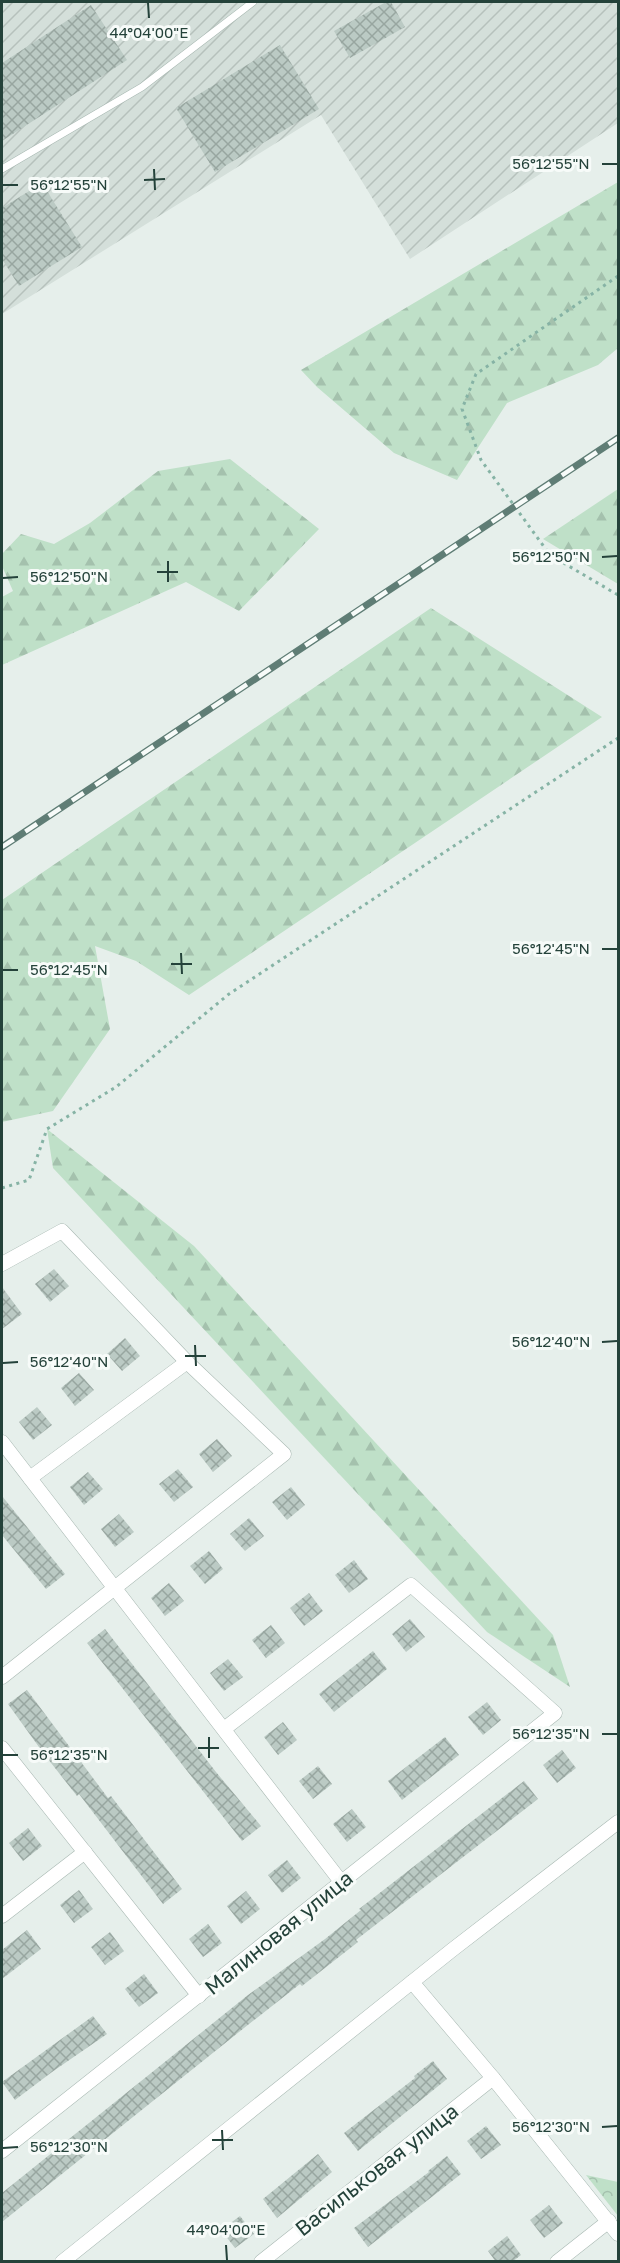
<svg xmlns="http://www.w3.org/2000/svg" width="620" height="2263" font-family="'Golos Text',sans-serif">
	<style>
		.industrial { fill: url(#industrial-furrows) }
		.forest { fill: url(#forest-firs) }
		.park { fill: url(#park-crowns) }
		.building { fill: url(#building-cross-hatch) }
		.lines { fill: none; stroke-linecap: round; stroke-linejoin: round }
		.service-casing { stroke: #a8b8b2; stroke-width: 8 }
		.minor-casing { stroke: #a8b8b2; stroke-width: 15 }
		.path { stroke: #86b3a5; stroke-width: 3; stroke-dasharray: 3 4.5; stroke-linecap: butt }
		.service { stroke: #fff; stroke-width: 7 }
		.minor { stroke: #fff; stroke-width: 14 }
		.rail-casing { stroke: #5f7d75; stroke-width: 7 }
		.rail { stroke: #f7fbf9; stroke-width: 4.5; stroke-dasharray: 14; stroke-linecap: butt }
		.ticks { fill: none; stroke: #24423a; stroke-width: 2 }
		.labels { text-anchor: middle; stroke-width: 6; stroke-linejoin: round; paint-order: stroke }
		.street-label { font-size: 21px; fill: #24423a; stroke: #f7fbf9 }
		.ticks-label { font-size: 15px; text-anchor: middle; fill: #24423a; stroke: #f7fbf9; stroke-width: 6; stroke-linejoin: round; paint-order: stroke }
	</style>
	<defs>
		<pattern id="industrial-furrows" width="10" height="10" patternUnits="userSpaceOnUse" patternTransform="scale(1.5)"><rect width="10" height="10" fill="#d4dfda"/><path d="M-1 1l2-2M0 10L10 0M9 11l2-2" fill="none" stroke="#b6c1bc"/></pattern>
		<pattern id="forest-firs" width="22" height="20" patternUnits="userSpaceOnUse" patternTransform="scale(1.5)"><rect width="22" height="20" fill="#bfe0c8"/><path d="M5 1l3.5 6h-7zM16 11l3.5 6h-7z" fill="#a4c1ad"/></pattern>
		<pattern id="park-crowns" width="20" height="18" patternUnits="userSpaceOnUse" patternTransform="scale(1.5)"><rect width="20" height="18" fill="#bfe0c8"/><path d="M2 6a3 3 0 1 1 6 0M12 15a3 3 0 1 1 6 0" fill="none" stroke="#a4c1ad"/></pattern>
		<pattern id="building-cross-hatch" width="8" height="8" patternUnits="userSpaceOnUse" patternTransform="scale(1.5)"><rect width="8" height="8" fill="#bbcac4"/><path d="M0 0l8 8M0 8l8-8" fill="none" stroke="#98a6a0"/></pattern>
	</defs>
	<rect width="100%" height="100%" fill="#e6efeb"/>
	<!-- industrial -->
	<path class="industrial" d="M2 2H618V123L410 259 321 115 2 314Z"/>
	<!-- forest -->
	<g class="forest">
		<path d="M618 182V348L598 365 507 403 457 480 394 453 317 387 301 370Z"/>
		<path d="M230 459 319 529 239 611 186 582 2 665V597L13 591 2 566V554L21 534 54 544 90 523 158 471Z"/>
		<path d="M618 489V584L543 539Z"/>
		<path d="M431 608 602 717 189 995 136 961 95 946 110 1029 53 1111 2 1122V900Z"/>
		<path d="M47 1129 194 1246 553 1635 570 1687 487 1632 53 1168Z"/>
	</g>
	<!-- park -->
	<path class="park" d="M586 2175 618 2182V2216Z"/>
	<!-- building -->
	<g class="building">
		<path d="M386 2H391L405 27 350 58 334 31Z"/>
		<path d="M91 5 127 60 2 141V63Z"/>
		<path d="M280 45 319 109 215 172 176 108Z"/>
		<path d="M42 183 82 247 19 286 2 259V208Z"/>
		<path d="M54 1269 69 1286 50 1302 35 1284Z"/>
		<path d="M2 1287 22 1314 2 1329Z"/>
		<path d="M125 1338 140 1356 122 1371 107 1354Z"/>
		<path d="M79 1373 94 1390 75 1406 61 1388Z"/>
		<path d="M37 1407 52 1425 33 1440 19 1422Z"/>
		<path d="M217 1439 232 1456 213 1472 199 1454Z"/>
		<path d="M178 1469 193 1487 174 1502 159 1484Z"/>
		<path d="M88 1472 103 1489 84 1505 70 1487Z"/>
		<path d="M291 1487 305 1505 287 1520 272 1502Z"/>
		<path d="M2 1496 65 1574 46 1589 2 1535Z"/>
		<path d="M119 1514 134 1532 115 1547 101 1529Z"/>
		<path d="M249 1518 264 1536 245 1551 230 1534Z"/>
		<path d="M209 1551 223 1569 205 1584 190 1566Z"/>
		<path d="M354 1560 368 1579 349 1593 335 1575Z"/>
		<path d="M169 1583 184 1601 165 1616 151 1598Z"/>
		<path d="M309 1593 323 1611 304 1626 290 1608Z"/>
		<path d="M410 1619 425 1637 406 1652 392 1634Z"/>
		<path d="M271 1625 285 1643 266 1658 252 1640Z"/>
		<path d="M105 1629 216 1772 261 1826 242 1841 87 1643Z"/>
		<path d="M373 1651 387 1669 334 1712 319 1694Z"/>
		<path d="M228 1659 243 1677 224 1691 210 1673Z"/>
		<path d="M27 1690 108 1798 111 1796 182 1889 163 1904 79 1794 77 1796 44 1754 8 1704Z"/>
		<path d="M487 1702 501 1720 483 1735 468 1717Z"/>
		<path d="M283 1722 297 1740 278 1755 264 1737Z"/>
		<path d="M445 1737 459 1755 402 1800 388 1781Z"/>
		<path d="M562 1750 576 1768 557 1783 543 1765Z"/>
		<path d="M318 1766 332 1784 313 1799 299 1781Z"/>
		<path d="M524 1781 538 1799 356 1940 358 1942 302 1986 300 1984 244 2028 2 2222V2193L248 1995 325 1939 361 1910 359 1909Z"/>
		<path d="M352 1809 366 1827 347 1842 333 1824Z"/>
		<path d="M28 1828 42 1846 23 1861 9 1843Z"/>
		<path d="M287 1860 301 1878 282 1893 268 1875Z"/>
		<path d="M79 1890 93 1909 74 1923 60 1905Z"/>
		<path d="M246 1891 260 1909 241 1924 227 1906Z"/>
		<path d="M208 1924 222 1943 203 1957 189 1939Z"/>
		<path d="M27 1930 41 1949 2 1979V1950Z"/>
		<path d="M110 1932 124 1951 105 1965 91 1947Z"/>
		<path d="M144 1974 158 1993 139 2007 125 1989Z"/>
		<path d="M93 2016 107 2034 52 2072 15 2100 2 2082Z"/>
		<path d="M433 2061 447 2079 358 2151 344 2133 415 2078 414 2076Z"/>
		<path d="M486 2126 501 2145 481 2159 467 2141Z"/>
		<path d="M318 2154 332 2172 277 2218 263 2199Z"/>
		<path d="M447 2156 461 2174 368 2247 354 2228 429 2172 428 2171Z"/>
		<path d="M549 2205 563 2223 544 2238 530 2220Z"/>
		<path d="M240 2216 254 2234 235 2248 221 2230Z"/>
		<path d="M507 2236 521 2255 512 2262H496L488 2251Z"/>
	</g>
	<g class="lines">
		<defs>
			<path id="service" d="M2 169 142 87 253 2"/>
			<g id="minor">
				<path d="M2 1264 62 1231 187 1362 284 1454 2 1677"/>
				<path d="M2 1442 342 1883"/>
				<path d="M30 1478 187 1362"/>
				<path d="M2 1748 199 1996"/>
				<path d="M2 1916 85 1852"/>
				<path d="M412 1982 493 2078 618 2234"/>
				<path d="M2 2151 555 1713 411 1585 224 1729"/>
				<path d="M62 2262 452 1950 618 1822"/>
				<path d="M261 2262 493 2078"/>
				<path d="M557 2262 609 2221"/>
			</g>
		</defs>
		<!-- service casing -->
		<use href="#service" class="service-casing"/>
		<!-- minor casing -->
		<use href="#minor" class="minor-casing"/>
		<!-- path -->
		<g class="path">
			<path d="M618 276 476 374 462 409 481 460 550 555 618 595"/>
			<path d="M2 1188 29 1180 47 1129 116 1087 229 994 618 738"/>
		</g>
		<!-- service -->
		<use href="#service" class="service"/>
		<!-- minor -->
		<use href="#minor" class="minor"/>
		<defs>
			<path id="rail" d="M2 847 618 438"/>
		</defs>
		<!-- rail casing -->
		<use href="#rail" class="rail-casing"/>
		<!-- rail -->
		<use href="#rail" class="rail"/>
	</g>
	<!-- ticks -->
	<path class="ticks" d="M148 3 149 18M602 164H617M154 169 155 190M144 180 165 179M3 185H18M602 557 617 556M168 561V582M157 572H178M3 578 18 577M602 949H617M181 953 182 974M171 964H192M3 970H18M602 1342 617 1341M195 1345 196 1366M185 1356H206M3 1363 18 1362M602 1734H617M209 1737V1758M198 1748H219M3 1755H18M602 2127 617 2126M222 2130 223 2150M212 2140H233M3 2148 18 2147M226 2245 227 2260"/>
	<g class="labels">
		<!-- street labels -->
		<g class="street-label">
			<text transform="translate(279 1933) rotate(-39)" y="7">Малиновая улица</text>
			<text transform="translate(377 2170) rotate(-38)" y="7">Васильковая улица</text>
		</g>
	</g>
	<g class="ticks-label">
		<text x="149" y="38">44°04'00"E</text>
		<text x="551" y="169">56°12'55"N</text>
		<text x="69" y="190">56°12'55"N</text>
		<text x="551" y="562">56°12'50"N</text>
		<text x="69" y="582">56°12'50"N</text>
		<text x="551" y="954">56°12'45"N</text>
		<text x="69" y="975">56°12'45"N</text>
		<text x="551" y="1347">56°12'40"N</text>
		<text x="69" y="1367">56°12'40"N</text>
		<text x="551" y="1739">56°12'35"N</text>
		<text x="69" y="1760">56°12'35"N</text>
		<text x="551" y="2132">56°12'30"N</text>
		<text x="69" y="2152">56°12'30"N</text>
		<text x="226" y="2235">44°04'00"E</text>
	</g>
	<!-- border -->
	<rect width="620" height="2263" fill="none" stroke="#24423a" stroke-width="6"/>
</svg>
